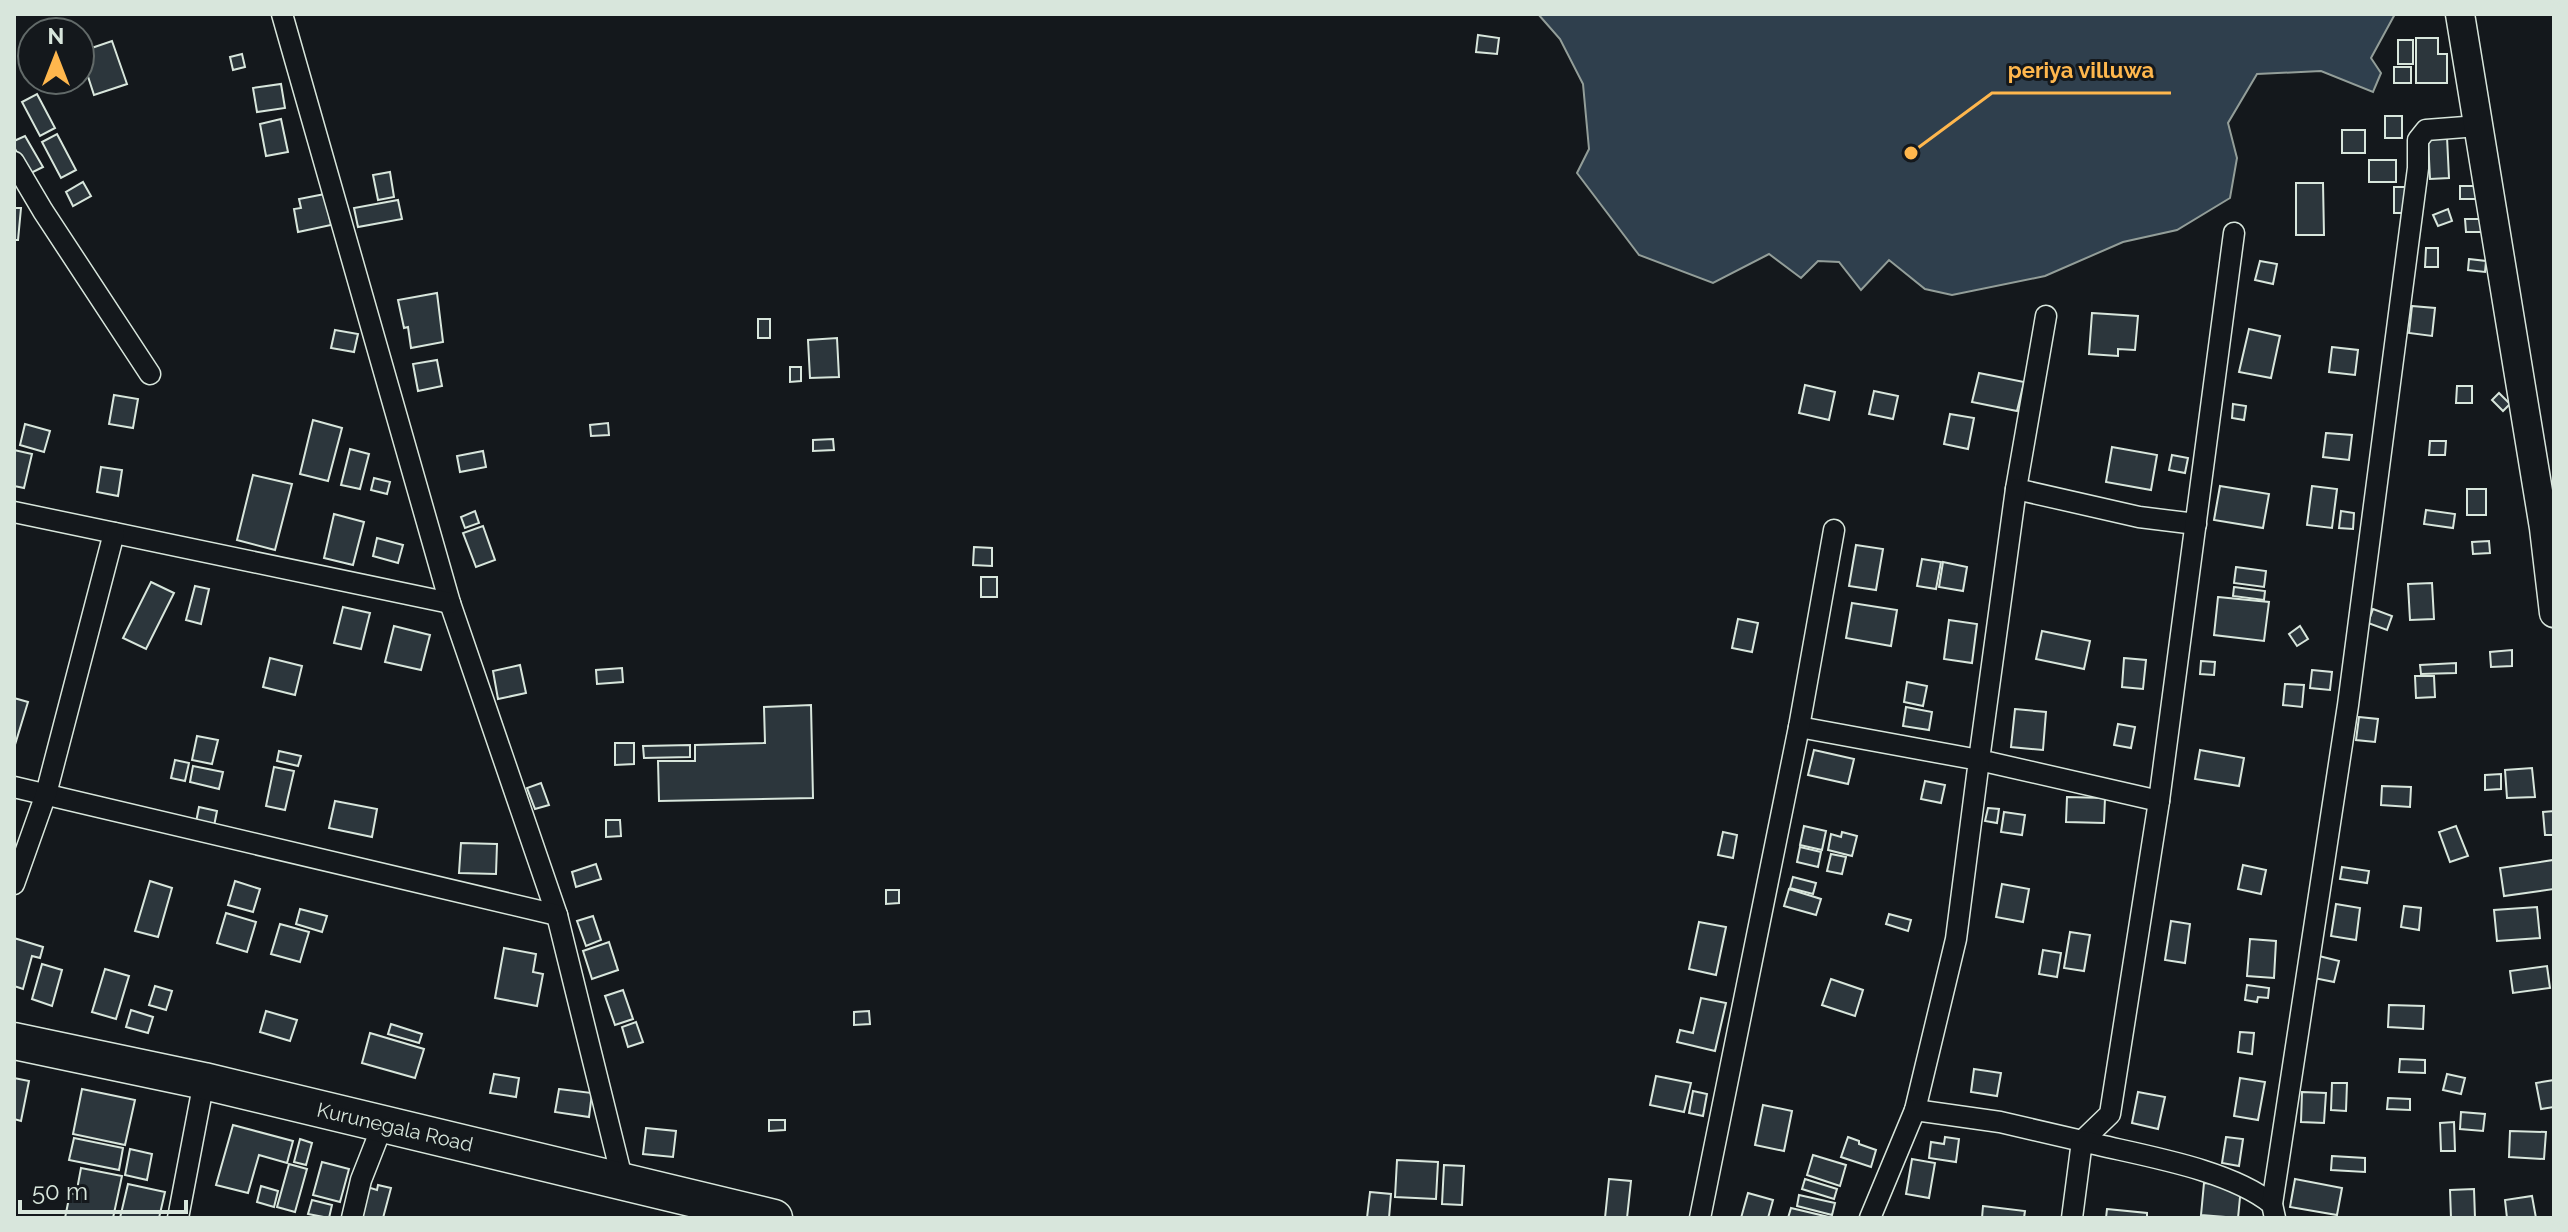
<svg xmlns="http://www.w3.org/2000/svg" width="2568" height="1232" font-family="Raleway,sans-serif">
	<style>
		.water { fill: #2f3f4d; stroke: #939e99; stroke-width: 2 }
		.building { fill: #2c363c; stroke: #d8e6dc; stroke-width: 2 }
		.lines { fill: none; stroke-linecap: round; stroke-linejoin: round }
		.street-casing { stroke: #d8e6dc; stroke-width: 23 }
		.secondary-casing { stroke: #d8e6dc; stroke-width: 31 }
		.highway-casing { stroke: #d8e6dc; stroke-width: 39 }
		.street { stroke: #14181c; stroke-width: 20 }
		.secondary { stroke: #14181c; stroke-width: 28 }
		.highway { stroke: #14181c; stroke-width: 36 }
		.labels { text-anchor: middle; stroke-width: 6; stroke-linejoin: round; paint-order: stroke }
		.street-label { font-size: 20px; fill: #d8e6dc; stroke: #14181c }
		.leader { fill: none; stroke: #ffb74d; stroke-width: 3 }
		.callout-dot { fill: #ffb74d; stroke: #14181c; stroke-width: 3 }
		.callout-label { font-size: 22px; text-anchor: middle; font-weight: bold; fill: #ffb74d; stroke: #14181c; stroke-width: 6; stroke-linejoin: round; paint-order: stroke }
	</style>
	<rect width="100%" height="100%" fill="#14181c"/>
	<!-- water -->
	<path class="water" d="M1538 14H2395L2371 58 2381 73 2373 92 2321 71 2257 74 2228 123 2237 158 2230 198 2177 230 2123 242 2045 276 1952 295 1925 289 1889 260 1861 290 1839 262 1818 261 1801 278 1769 254 1713 283 1639 255 1577 173 1589 149 1583 84 1560 39Z"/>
	<!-- building -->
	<g class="building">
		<path d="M1478 35 1499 38 1497 54 1476 52Z"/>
		<path d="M2416 38H2438V54H2447V83H2416Z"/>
		<rect x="2398" y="40" width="15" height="24"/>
		<path d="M112 41 127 84 94 95 80 52Z"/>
		<path d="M242 54 245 67 233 70 230 57Z"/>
		<rect x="2394" y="67" width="17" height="16"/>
		<path d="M281 84 285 108 257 112 253 88Z"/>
		<path d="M37 94 55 128 40 136 22 102Z"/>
		<rect x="2385" y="116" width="17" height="22"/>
		<path d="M281 119 288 152 266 156 260 124Z"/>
		<rect x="2342" y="130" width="23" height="23"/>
		<path d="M57 134 76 170 61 178 42 142Z"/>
		<path d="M25 136 43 167 29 174 14 147V141Z"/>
		<path d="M2447 137 2449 178 2430 179 2428 139Z"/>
		<rect x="2369" y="160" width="27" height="22"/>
		<path d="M390 172 394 197 378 200 373 175Z"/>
		<path d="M83 182 91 196 73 206 66 192Z"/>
		<path d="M2296 183H2323L2324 235H2296Z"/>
		<rect x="2460" y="186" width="19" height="13"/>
		<rect x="2394" y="187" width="13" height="26"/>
		<path d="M325 194 331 225 298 232 294 209 301 208 299 199Z"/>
		<path d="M398 200 402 219 358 227 354 208Z"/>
		<path d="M14 208H21L18 240H14Z"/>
		<path d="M2448 209 2452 221 2438 226 2433 215Z"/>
		<path d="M2465 219H2482L2483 232H2466Z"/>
		<path d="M2426 248H2438V267H2425Z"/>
		<path d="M2469 259 2486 261 2485 272 2468 270Z"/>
		<path d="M2260 261 2277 264 2273 284 2255 280Z"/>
		<path d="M437 293 443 342 411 348 408 327 404 328 398 300Z"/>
		<path d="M2412 306 2435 308 2432 336 2409 333Z"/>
		<path d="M2092 313 2138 316 2135 350 2118 349V356L2089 354Z"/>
		<rect x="758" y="319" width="12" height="19"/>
		<path d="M2249 329 2280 336 2271 378 2239 372Z"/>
		<path d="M335 330 358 334 354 352 331 348Z"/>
		<path d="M837 338 839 377 810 378 808 340Z"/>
		<path d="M2332 347 2358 350 2355 375 2329 372Z"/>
		<path d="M437 360 442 386 418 391 413 364Z"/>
		<path d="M790 367H801V381L790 382Z"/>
		<path d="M1979 373 2024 382 2017 411 1972 402Z"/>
		<path d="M1805 385 1835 392 1829 420 1799 413Z"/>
		<path d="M2457 386H2472V403H2456Z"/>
		<path d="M1874 391 1898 396 1893 419 1869 414Z"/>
		<path d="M2499 393 2510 404 2503 411 2492 400Z"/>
		<path d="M114 395 138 399 133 428 109 424Z"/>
		<path d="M2233 404 2246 406 2244 420 2232 418Z"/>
		<path d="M1950 414 1974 418 1968 449 1944 444Z"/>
		<path d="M313 420 342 428 328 481 300 474Z"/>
		<path d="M608 423 609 435 591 436 590 425Z"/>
		<path d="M25 424 50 431 44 452 20 445Z"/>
		<path d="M2326 433 2352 435 2349 460 2323 457Z"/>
		<path d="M833 439 834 450 813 451V440Z"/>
		<path d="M2430 441H2446L2445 455H2429Z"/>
		<path d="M2112 447 2157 455 2151 490 2106 482Z"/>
		<path d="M350 449 369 454 360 489 341 485Z"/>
		<path d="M14 450 32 454 24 488 14 486Z"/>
		<path d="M483 451 486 467 460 472 457 456Z"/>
		<path d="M2172 455 2188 458 2185 473 2169 470Z"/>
		<path d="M101 467 122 470 118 496 97 492Z"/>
		<path d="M253 475 292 484 275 550 237 540Z"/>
		<path d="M374 478 390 482 387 494 371 490Z"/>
		<path d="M2220 486 2269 494 2263 528 2214 520Z"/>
		<path d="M2312 486 2337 489 2332 528 2307 525Z"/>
		<rect x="2467" y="489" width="19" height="26"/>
		<path d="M2426 510 2455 514 2453 528 2424 524Z"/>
		<path d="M475 511 479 523 465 528 461 517Z"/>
		<path d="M2341 511 2354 513 2353 529 2339 528Z"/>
		<path d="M334 514 364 522 353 565 324 558Z"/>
		<path d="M483 526 495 560 476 567 463 533Z"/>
		<path d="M377 538 403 545 398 563 373 556Z"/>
		<path d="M2489 541 2490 553 2473 554 2472 542Z"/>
		<path d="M1856 545 1883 549 1876 590 1849 586Z"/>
		<path d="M974 547 992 548V566L973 565Z"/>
		<path d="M1922 559 1941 562 1936 589 1917 586Z"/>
		<path d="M1943 562 1967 567 1963 591 1939 587Z"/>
		<path d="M2236 567 2266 571 2264 587 2234 583Z"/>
		<rect x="981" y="577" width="16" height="20"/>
		<path d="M151 582 174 593 146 649 123 638Z"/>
		<path d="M2432 583 2434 619 2410 620 2408 584Z"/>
		<path d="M195 586 209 589 201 624 186 620Z"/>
		<path d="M2234 587 2265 591 2264 600 2233 596Z"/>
		<path d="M2218 597 2269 602 2264 641 2214 635Z"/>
		<path d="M1852 603 1897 610 1891 646 1846 638Z"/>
		<path d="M343 607 370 613 361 649 334 643Z"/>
		<path d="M2373 609 2392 616 2387 630 2368 623Z"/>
		<path d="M1738 619 1758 623 1752 652 1732 648Z"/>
		<path d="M1949 620 1977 624 1972 663 1944 659Z"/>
		<path d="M394 626 430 635 421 670 385 662Z"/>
		<path d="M2300 626 2308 639 2297 646 2289 634Z"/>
		<path d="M2042 631 2090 641 2084 669 2036 659Z"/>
		<path d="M2512 650V666L2491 667 2490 652Z"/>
		<path d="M270 658 302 666 295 695 263 687Z"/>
		<path d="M2124 658 2146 660 2143 689 2122 687Z"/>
		<path d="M2201 661 2215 662 2214 675 2200 674Z"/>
		<path d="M2456 663V673L2421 674 2420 665Z"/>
		<path d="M520 665 526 693 498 699 493 671Z"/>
		<path d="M622 668 623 682 597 684 596 670Z"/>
		<path d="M2312 670 2332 672 2330 690 2310 688Z"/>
		<path d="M2415 676H2434L2435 697 2416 698Z"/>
		<path d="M1907 682 1927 686 1923 706 1904 702Z"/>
		<path d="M2285 684 2304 685 2302 707 2283 705Z"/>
		<path d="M14 698 28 702 14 748Z"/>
		<path d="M811 705 813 798 659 801 658 761H695V745L765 743 764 707Z"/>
		<path d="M1906 707 1932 712 1929 730 1903 726Z"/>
		<path d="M2015 709 2046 712 2043 750 2011 747Z"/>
		<path d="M2359 717 2378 719 2375 742 2356 740Z"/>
		<path d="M2118 724 2135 727 2131 748 2114 745Z"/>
		<path d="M197 736 218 740 212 764 192 760Z"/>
		<path d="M615 743H634V764L615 765Z"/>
		<path d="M690 745V757L644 758 643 746Z"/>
		<path d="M1814 750 1854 759 1848 784 1808 775Z"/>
		<path d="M2200 750 2244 758 2239 786 2195 779Z"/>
		<path d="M279 751 301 756 298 766 277 761Z"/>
		<path d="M175 760 189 763 185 781 171 778Z"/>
		<path d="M193 766 223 772 219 789 190 782Z"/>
		<path d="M274 767 294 771 285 810 266 806Z"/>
		<path d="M2532 768 2535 797 2507 798 2505 770Z"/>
		<path d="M2501 774V789L2485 790V775Z"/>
		<path d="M1925 781 1945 785 1941 803 1921 799Z"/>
		<path d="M541 783 549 805 535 809 527 788Z"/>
		<path d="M2382 786 2411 787 2410 807 2381 805Z"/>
		<path d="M2067 797 2105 798 2104 823 2066 822Z"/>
		<path d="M335 801 377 809 372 837 329 828Z"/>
		<path d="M199 807 217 811 214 826 196 822Z"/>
		<path d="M1988 808 1999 809 1997 823 1985 821Z"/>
		<path d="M2554 811V835H2545L2543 812Z"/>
		<path d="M2004 812 2025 815 2022 835 2001 832Z"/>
		<path d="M606 820H620L621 836 606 837Z"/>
		<path d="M1804 826 1826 831 1822 850 1800 845Z"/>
		<path d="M2456 826 2468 856 2450 862 2439 832Z"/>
		<path d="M1723 832 1737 835 1733 858 1718 855Z"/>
		<path d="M1842 832 1857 836 1852 856 1828 850 1831 834 1841 837Z"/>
		<path d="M461 843 497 844 496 874 459 873Z"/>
		<path d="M1800 847 1821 852 1818 867 1797 862Z"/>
		<path d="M1831 854 1846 857 1842 874 1827 871Z"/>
		<path d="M2553 860 2554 889 2504 896 2500 868Z"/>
		<path d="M596 864 601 879 576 887 572 872Z"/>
		<path d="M2243 865 2266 870 2261 894 2238 889Z"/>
		<path d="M2342 867 2369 871 2367 883 2340 879Z"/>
		<path d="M1793 877 1816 883 1813 894 1790 888Z"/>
		<path d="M150 881 172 888 158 937 135 931Z"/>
		<path d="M235 881 260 889 253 912 228 905Z"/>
		<path d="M2002 884 2029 889 2023 922 1996 917Z"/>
		<path d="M1789 889 1821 899 1816 915 1784 906Z"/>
		<path d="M886 890H899V903L886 904Z"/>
		<path d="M2336 904 2360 908 2356 940 2331 936Z"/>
		<path d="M2404 906 2421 908 2419 930 2401 927Z"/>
		<path d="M2537 907 2540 938 2497 941 2494 910Z"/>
		<path d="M300 909 327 916 322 932 296 924Z"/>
		<path d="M226 913 256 922 247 952 217 943Z"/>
		<path d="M1889 914 1911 920 1908 931 1886 924Z"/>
		<path d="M593 916 601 940 586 946 577 921Z"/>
		<path d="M2171 921 2190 924 2185 963 2165 960Z"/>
		<path d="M1699 922 1726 927 1716 975 1689 969Z"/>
		<path d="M280 924 309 932 300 962 271 954Z"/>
		<path d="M2070 932 2090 935 2084 971 2064 968Z"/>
		<path d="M14 938 43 947 40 958 32 956 23 989 14 986Z"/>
		<path d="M2250 939 2276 941 2274 978 2247 976Z"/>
		<path d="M609 942 618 970 592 979 583 951Z"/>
		<path d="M504 948 536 954 533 972 543 974 537 1006 495 998Z"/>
		<path d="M2043 950 2061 953 2057 977 2039 974Z"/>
		<path d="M2319 956 2339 961 2334 982 2314 978Z"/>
		<path d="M42 964 62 970 52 1006 32 999Z"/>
		<path d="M2547 966 2550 988 2513 993 2510 971Z"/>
		<path d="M105 969 129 976 116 1019 92 1012Z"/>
		<path d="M1831 979 1863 990 1855 1016 1822 1005Z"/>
		<path d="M2247 985 2269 988 2268 998 2258 997 2257 1002 2245 1000Z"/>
		<path d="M155 986 172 991 166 1010 149 1005Z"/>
		<path d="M623 990 633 1019 615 1025 605 996Z"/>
		<path d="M1701 998 1726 1003 1715 1051 1677 1042 1680 1030 1693 1033Z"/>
		<path d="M2389 1005 2424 1006 2423 1029 2388 1027Z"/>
		<path d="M131 1010 153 1017 148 1033 126 1027Z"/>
		<path d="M266 1011 297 1020 290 1041 260 1032Z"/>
		<path d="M869 1011 870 1024 854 1025V1012Z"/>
		<path d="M636 1022 643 1042 628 1047 622 1027Z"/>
		<path d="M391 1024 422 1034 419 1043 388 1034Z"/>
		<path d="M2240 1032 2254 1033 2252 1054 2238 1052Z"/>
		<path d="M370 1033 424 1049 415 1078 362 1063Z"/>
		<path d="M2400 1059 2425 1060V1073L2399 1072Z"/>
		<path d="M1974 1069 2001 1073 1997 1096 1971 1092Z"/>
		<path d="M494 1074 519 1078 516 1097 490 1093Z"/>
		<path d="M2447 1074 2465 1078 2461 1094 2443 1090Z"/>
		<path d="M1656 1076 1691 1083 1684 1112 1650 1105Z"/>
		<path d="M14 1078 29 1081 21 1121 14 1119Z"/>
		<path d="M2240 1078 2265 1082 2258 1120 2234 1116Z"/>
		<path d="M2554 1080V1107L2541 1109 2536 1083Z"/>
		<path d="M2332 1083H2347L2346 1111 2331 1110Z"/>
		<path d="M82 1089 135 1100 125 1145 73 1134Z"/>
		<path d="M559 1089 592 1093 589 1117 555 1112Z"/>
		<path d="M1693 1091 1707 1094 1703 1116 1689 1113Z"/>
		<path d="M2138 1092 2165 1097 2158 1129 2132 1123Z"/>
		<path d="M2302 1092 2326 1093 2324 1123 2301 1122Z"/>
		<path d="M2388 1098 2410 1099V1110L2387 1109Z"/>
		<path d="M1763 1105 1792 1111 1784 1151 1755 1145Z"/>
		<path d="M2461 1112 2485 1114 2483 1131 2460 1129Z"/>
		<path d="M769 1120H785V1130L769 1131Z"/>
		<path d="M2454 1122 2455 1151H2441L2440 1123Z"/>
		<path d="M233 1125 293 1141 287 1163 259 1155 248 1193 216 1185Z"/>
		<path d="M646 1128 676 1131 673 1157 643 1154Z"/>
		<path d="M2510 1131 2546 1132 2544 1159 2509 1157Z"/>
		<path d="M1848 1137 1859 1141V1144L1876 1150 1871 1167 1841 1157Z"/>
		<path d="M1945 1137 1959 1139 1956 1162 1929 1158 1931 1142 1944 1144Z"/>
		<path d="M2226 1137 2243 1139 2239 1166 2222 1163Z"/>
		<path d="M74 1138 123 1148 119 1170 69 1160Z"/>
		<path d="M300 1139 312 1143 306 1165 294 1162Z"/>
		<path d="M130 1149 152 1154 147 1180 125 1175Z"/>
		<path d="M1813 1155 1846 1165 1840 1186 1807 1175Z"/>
		<path d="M2332 1156 2365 1158V1172L2331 1170Z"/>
		<path d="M1912 1159 1935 1163 1929 1198 1906 1194Z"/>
		<path d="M1397 1160 1438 1162 1436 1199 1395 1197Z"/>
		<path d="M322 1162 349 1169 340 1202 313 1195Z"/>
		<path d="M289 1164 307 1169 295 1212 277 1207Z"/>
		<path d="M1444 1165 1464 1166 1462 1205 1442 1204Z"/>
		<path d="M81 1168 122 1176 113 1218H65L70 1193 76 1195Z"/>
		<path d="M1609 1179 1631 1181 1627 1218H1605Z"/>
		<path d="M1805 1179 1837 1189 1834 1199 1802 1189Z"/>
		<path d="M2295 1179 2342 1188 2337 1215 2290 1207Z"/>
		<path d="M2204 1183 2241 1187 2238 1218 2201 1215Z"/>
		<path d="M128 1184 165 1192 159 1218H120Z"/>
		<path d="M378 1185 391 1188 383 1218H355L364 1186 377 1190Z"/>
		<path d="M261 1186 278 1191 274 1207 257 1202Z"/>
		<path d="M2474 1189 2475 1218H2451L2450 1190Z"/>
		<path d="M1370 1192 1391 1194 1389 1218H1367Z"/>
		<path d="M1748 1193 1773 1200 1768 1218H1741Z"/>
		<path d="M1799 1195 1835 1203 1832 1215 1797 1206Z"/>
		<path d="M2532 1196 2536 1218H2507L2505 1200Z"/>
		<path d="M312 1200 332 1205 329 1218 308 1214Z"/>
		<path d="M1983 1206 2025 1211 2024 1218H1982Z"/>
		<path d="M1791 1208 1833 1218H1788Z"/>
		<path d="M2107 1209 2147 1213V1218H2106Z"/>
	</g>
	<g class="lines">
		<defs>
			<g id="street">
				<path d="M282 14 450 603 557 915 623 1182"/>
				<path d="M14 162 43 211 150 374"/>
				<path d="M2046 316 2016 489 2139 517 2196 524"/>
				<path d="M2016 489 1979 760 2159 801"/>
				<path d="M14 512 450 603"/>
				<path d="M1799 727 1979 760 1956 939 1915 1110"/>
				<path d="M14 787 557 915"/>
				<path d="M14 884 46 794 114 533"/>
				<path d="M178 1218 204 1081"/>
				<path d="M352 1218 361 1180 383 1124"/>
				<path d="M1700 1218 1799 727 1834 530"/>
				<path d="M1870 1218 1915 1110 2000 1122 2082 1141 2110 1114 2159 801 2234 233"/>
				<path d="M2072 1218 2082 1141C2138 1155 2228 1168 2272 1204"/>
				<path d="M2275 1218 2272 1204 2348 705 2418 168V140L2426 130 2478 126"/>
			</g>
			<path id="secondary" d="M2460 14 2544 528 2554 613"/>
			<path id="highway" d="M14 1041 204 1081 774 1218"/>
		</defs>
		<!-- street casing -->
		<use href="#street" class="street-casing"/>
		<!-- secondary casing -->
		<use href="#secondary" class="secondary-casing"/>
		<!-- highway casing -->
		<use href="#highway" class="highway-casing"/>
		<!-- street -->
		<use href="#street" class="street"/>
		<!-- secondary -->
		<use href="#secondary" class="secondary"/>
		<!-- highway -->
		<use href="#highway" class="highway"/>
	</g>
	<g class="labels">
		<!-- street labels -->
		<g class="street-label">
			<text transform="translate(395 1127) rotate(13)" y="7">Kurunegala Road</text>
		</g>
	</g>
	<!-- callouts -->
	<path class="leader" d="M1911 153L1992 93H2171"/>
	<circle class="callout-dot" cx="1911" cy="153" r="8"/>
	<g class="callout-label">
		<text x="2081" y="78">periya villuwa</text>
	</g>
	<!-- border -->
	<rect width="2568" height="1232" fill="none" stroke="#d8e6dc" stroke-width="32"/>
	<!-- north arrow -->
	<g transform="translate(56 56)"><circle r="38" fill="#14181c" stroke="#626a69" stroke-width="2"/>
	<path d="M0-6L14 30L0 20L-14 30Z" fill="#ffb74d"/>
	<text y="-12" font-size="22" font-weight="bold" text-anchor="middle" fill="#d8e6dc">N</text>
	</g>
	<!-- scale -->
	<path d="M20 1200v12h166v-12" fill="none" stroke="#d8e6dc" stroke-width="4"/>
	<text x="32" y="1200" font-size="24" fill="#d8e6dc" stroke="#14181c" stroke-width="6" paint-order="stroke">50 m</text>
</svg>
